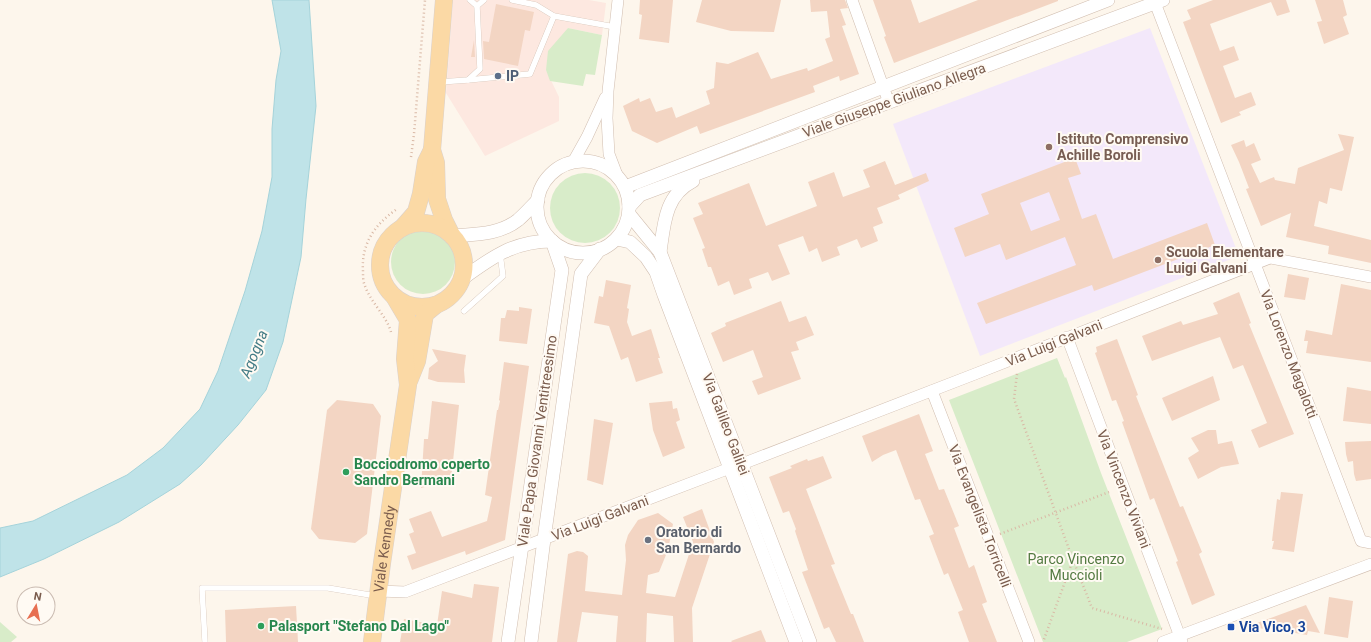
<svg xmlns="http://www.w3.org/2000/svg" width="1371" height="642" font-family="Roboto,sans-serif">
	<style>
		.commercial { fill: #fde8e0 }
		.education { fill: #f3e8fa }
		.green { fill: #d8ecc9 }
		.water { fill: #bfe3e8; stroke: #a5d3da }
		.building { fill: #f3d5c3; fill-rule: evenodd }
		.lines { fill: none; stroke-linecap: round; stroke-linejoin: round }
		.service-casing { stroke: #d1beb0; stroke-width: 6 }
		.minor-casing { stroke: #d1beb0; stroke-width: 12 }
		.tertiary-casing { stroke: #d1beb0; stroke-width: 14 }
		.primary-casing { stroke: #dad1cd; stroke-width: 18 }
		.path { stroke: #d9b8a5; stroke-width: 2.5; stroke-dasharray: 1 3; stroke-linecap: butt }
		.service { stroke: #fff; stroke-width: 5.5 }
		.minor { stroke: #fff; stroke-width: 11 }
		.tertiary { stroke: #fff; stroke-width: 13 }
		.primary { stroke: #fbd9a5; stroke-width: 17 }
		.service-dot { fill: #5c6f8a; stroke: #fffaf3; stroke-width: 1.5 }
		.education-dot { fill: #8d6e63; stroke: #fffaf3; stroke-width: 1.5 }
		.leisure-dot { fill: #2e9e5b; stroke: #fffaf3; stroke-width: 1.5 }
		.worship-dot { fill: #6b7280; stroke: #fffaf3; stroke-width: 1.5 }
		.transit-dot { fill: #1a4fb4; stroke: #fffaf3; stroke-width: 1.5 }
		.labels { text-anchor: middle; stroke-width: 4; stroke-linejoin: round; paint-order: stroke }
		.service-label { font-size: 14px; font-weight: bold; fill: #4e5e75; stroke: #fffaf3; text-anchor: start }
		.street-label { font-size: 14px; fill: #7a5c4d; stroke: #fffaf3 }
		.education-label { font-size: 14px; font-weight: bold; fill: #785e54; stroke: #fffaf3; text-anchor: start }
		.leisure-label { font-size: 14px; font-weight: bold; fill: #27864d; stroke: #fffaf3; text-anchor: start }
		.worship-label { font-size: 14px; font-weight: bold; fill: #5b616d; stroke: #fffaf3; text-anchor: start }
		.park-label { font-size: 14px; fill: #537a41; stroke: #fffaf3 }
		.transit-label { font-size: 14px; font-weight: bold; fill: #164399; stroke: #fffaf3; text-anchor: start }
		.water-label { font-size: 15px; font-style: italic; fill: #437c86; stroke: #fffaf3 }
	</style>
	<rect width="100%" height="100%" fill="#fdf6ec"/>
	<!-- commercial -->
	<path class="commercial" d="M453 0H589L606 3 602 35 568 28 546 70 559 97V121L485 156 446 93Z"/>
	<!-- education -->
	<path class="education" d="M1150 28 1239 256 980 356 893 124Z"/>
	<!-- green -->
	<g class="green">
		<path d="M568 28 602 35 595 75 586 74 583 86 550 81 546 70 548 51Z"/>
		<circle cx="585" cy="208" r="35"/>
		<circle cx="423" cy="262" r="32"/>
		<path d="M1057 358 1065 378 1066 377 1101 473 1162 629 1127 642H1043L949 400Z"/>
		<path d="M0 622 17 637 11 642H0Z"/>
	</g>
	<!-- water -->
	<path class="water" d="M272 0H309L316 106 306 199 301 257 283 342 266 390 238 425 201 465 180 484 119 522 44 559 0 577V528L33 521 127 475 163 448 200 409 218 371 245 291 262 231 272 177V129L276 80 281 51Z"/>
	<!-- building -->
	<g class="building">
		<path d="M640 0H673L669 43 639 39 642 15 639 14Z"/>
		<path d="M702 0H781L774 32 731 31 696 22Z"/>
		<path d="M810 0H845L848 8 840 9 846 25 842 26 859 74 840 81 839 76 813 86 815 92 700 134 697 126 657 143 632 131 623 106 639 98 640 102 650 98 656 112 672 107 676 118 710 104 706 91 714 88 716 62 728 64 758 52 771 79 807 68 808 71 833 61 825 39 830 37 827 11 811 12Z"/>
		<path d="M873 0H911L919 23 978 0H1058V1L894 63 884 37 886 36Z"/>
		<path d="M1213 0H1286L1290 12 1277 16 1271 2 1210 24 1220 51 1234 46 1239 60 1223 66 1235 98 1251 92 1256 105 1239 112 1241 115 1221 123 1183 22 1191 19 1187 10Z"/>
		<path d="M1315 0H1343L1347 15 1343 17 1349 34 1324 44 1317 22 1322 21Z"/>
		<path d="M496 4 534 12 530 31 525 30 518 66 484 59 483 41 489 42Z"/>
		<path d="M474 40 475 57H471Z"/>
		<path d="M1338 134 1354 137 1342 191 1330 188 1327 204 1319 201 1314 226 1371 240V263L1328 254 1329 246 1286 237 1291 213 1261 226 1246 189 1249 188 1239 162 1231 145 1244 140 1246 147 1254 143 1261 160 1251 164 1260 183 1274 177 1275 180 1295 184 1298 168 1344 150Z"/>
		<path d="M1075 158 1081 174 1068 178 1082 219 1096 214 1113 259 1207 223 1215 245 1094 291 1092 285 986 324 977 303 1076 265 1065 237 1006 260 1000 244 965 257 954 228 989 214 981 194ZM1049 192 1060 220 1031 231 1020 203Z"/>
		<path d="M885 161 895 185 926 173 929 181 898 195 900 199 877 208 883 223 873 227 878 241 861 248 857 239 837 247 840 255 822 262 817 248 809 252 803 236 778 245 790 274 772 281 768 272 749 279 752 288 734 295 729 281 718 286 711 267H708L702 249 705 248 693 218 703 214 698 203 749 183 766 226 817 206 808 182 834 172 843 197 870 187 863 170Z"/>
		<path d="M1288 274 1309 278 1305 300 1284 297Z"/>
		<path d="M606 280 631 285 627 308 629 309 627 322 632 336 651 329 660 358H658L663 373 636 382 628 357 621 360 609 326 594 323 599 296 603 297Z"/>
		<path d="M1341 284 1371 290V362L1306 353 1308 341H1304L1306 330 1332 335Z"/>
		<path d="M1239 292 1251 323 1249 324 1294 434 1259 448 1251 430 1267 423 1243 365 1233 369 1220 337 1202 343 1152 361 1142 336 1181 321 1183 325 1218 314 1213 303Z"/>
		<path d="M781 301 789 322 806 316 814 335 796 342 799 350 791 352 801 379 758 395 752 381 763 377 753 350 723 362 711 333 726 326 725 323Z"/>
		<path d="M519 307 532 309 527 344 499 341 501 318H505L507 310 519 311Z"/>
		<path d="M1117 339 1138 395 1136 396 1180 507 1183 506 1202 552 1199 554 1215 595 1192 605 1176 562 1178 561 1154 498 1150 500 1122 422 1124 421 1116 400 1112 401 1095 353 1097 352 1096 347Z"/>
		<path d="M432 349 466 355 464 370 465 383 438 382 428 379 429 368 438 361Z"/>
		<path d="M504 362 529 366 505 540 466 555 465 551 412 570 407 556 416 553 409 534 414 532 409 519 431 511 442 537 487 521 492 497 485 495 497 410H498L500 401 499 400Z"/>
		<path d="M1213 376 1220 400 1172 421 1162 398Z"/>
		<path d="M1347 387 1371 391V424L1343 421Z"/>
		<path d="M337 400 373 404 381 416 367 534 355 543 319 539 311 529 327 410Z"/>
		<path d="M432 401 459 405 451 480 421 488 424 439H428Z"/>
		<path d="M672 401 673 409 677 408 680 420 676 422 685 448 663 457 653 430 649 403Z"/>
		<path d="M919 414 933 451 925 454 939 490 944 489 959 526 954 528 969 568 974 565 987 602 982 604 997 642H969L958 612 963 610 948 573 944 575 929 536 934 534 920 499 915 500 896 450 883 455 872 462 862 436Z"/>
		<path d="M594 419 613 423 603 485 587 480Z"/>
		<path d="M1208 430H1216L1218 444 1232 441 1239 464 1221 467 1198 479 1188 458 1199 451 1191 438Z"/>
		<path d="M1371 441V479L1356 481 1354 474 1353 461 1348 462 1346 454 1345 442Z"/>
		<path d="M823 456 832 478 806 489 835 564 831 565 851 614H853L864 642H836L829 627 824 629 802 572 808 570 795 531 796 529 789 511 783 513 769 477 792 468 790 466 807 459 808 461Z"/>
		<path d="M1281 492 1303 494 1294 552 1272 549 1274 541H1272L1277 499 1280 500Z"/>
		<path d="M702 509 714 542 692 608 693 642H674L673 616 647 613 646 642H616L618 616 582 612 577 642H557L568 554 577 551 583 552 588 556 585 591 622 595 626 560 625 545 628 535 638 520 658 513 673 524 668 550 659 572 648 575 646 593 675 597 693 542 683 517Z"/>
		<path d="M474 584 499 587 492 642H400L404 619 437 625 442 591 472 598Z"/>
		<path d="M1329 597 1353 601 1348 638 1324 634Z"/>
		<path d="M1306 605 1320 633 1308 631 1307 635 1278 630 1246 627Z"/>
		<path d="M296 606 298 642H226L225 610Z"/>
		<path d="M761 630 766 642H732L731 641Z"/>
	</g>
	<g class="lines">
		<defs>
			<g id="service">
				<path d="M512 0 536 5 554 16 615 27"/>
				<path d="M477 6 484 0"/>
				<path d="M468 80 530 74 554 16"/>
				<path d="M440 82 468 80 480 69 477 6 470 0"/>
				<path d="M464 311 503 276 500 253"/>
				<path d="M205 642 202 588H328L376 596"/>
			</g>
			<g id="minor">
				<path d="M852 0 889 103"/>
				<path d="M1154 0 1361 541 1371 543"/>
				<path d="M573 162 587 137 605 98"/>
				<path d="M617 175 609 154 607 118 608 91 618 0"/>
				<path d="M1067 337 1182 642"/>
				<path d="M932 391 1029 642"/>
				<path d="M742 464 975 374 1270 258 1371 277"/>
				<path d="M379 591 405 592 730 468"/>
				<path d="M1163 642 1371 564"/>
			</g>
			<g id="tertiary">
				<circle cx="583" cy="207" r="46"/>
				<path d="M625 187 1108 0"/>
				<path d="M629 207 640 195 1163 0"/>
				<path d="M629 214 660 252 810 642"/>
				<path d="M452 236C475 234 499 235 518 220 525 214 531 207 538 200"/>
				<path d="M617 239 630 242 646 257 656 272 664 295 796 642"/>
				<path d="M660 252C664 224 665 195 693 181"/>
				<path d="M462 279C492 257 514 241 552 241L562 270 508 642"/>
				<path d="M531 642 544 539 581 274 600 249"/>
			</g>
			<g id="primary">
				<path d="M444 0 432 150 436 163 437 199 444 220 452 236"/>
				<circle cx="422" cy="265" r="42"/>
				<path d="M402 228 416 212 421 194 426 162 432 150"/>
				<path d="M409 381 417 361 425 314 436 305"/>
				<path id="s1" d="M372 642 382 563 408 385 405 359 408 320 395 298"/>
			</g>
		</defs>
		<!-- service casing -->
		<use href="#service" class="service-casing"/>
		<!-- minor casing -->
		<use href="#minor" class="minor-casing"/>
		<!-- tertiary casing -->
		<use href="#tertiary" class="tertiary-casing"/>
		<!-- primary casing -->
		<use href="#primary" class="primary-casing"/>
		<!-- path -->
		<g class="path">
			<path d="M411 157 414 134 425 0"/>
			<path d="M391 332C386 315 371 303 365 286 363 282 363 276 363 271 361 244 375 224 397 209"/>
			<path d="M1017 374 1014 399 1073 560 1043 642"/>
			<path d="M1000 534 1109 492"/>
			<path d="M1073 560 1092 608 1162 629"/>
		</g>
		<!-- service -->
		<use href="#service" class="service"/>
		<!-- minor -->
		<use href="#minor" class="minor"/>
		<!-- tertiary -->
		<use href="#tertiary" class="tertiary"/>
		<!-- primary -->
		<use href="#primary" class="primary"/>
	</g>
	<!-- markers -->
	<circle class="service-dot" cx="498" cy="76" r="4"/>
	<g class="education-dot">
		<circle cx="1049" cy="147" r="4"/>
		<circle cx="1158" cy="260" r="4"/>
	</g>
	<g class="leisure-dot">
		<circle cx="346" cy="472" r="4"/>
		<circle cx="261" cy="626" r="4"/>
	</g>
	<circle class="worship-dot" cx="648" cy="540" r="4"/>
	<rect class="transit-dot" x="1227" y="623" width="8" height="8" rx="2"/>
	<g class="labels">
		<!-- service labels -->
		<g class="service-label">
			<text x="506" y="81">IP</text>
		</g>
		<!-- street labels -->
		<g class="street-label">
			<text transform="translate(894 100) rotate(-20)" y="5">Viale Giuseppe Giuliano Allegra</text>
			<text transform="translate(1054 343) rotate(-22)" y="5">Via Luigi Galvani</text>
			<text transform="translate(1289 354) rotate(69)" y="5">Via Lorenzo Magalotti</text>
			<text transform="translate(726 424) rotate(69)" y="5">Via Galileo Galilei</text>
			<text transform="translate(537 441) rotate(-82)" y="5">Viale Papa Giovanni Ventitreesimo</text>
			<text transform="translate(1124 489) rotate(69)" y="5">Via Vincenzo Viviani</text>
			<text transform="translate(980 516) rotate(69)" y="5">Via Evangelista Torricelli</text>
			<text transform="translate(600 518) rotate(-21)" y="5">Via Luigi Galvani</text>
			<text dy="5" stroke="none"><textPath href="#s1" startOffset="94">Viale Kennedy</textPath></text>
		</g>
		<!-- education labels -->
		<g class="education-label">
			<text x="1057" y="144">Istituto Comprensivo<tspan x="1057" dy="16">Achille Boroli</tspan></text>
			<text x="1166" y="257">Scuola Elementare<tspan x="1166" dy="16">Luigi Galvani</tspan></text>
		</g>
		<!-- leisure labels -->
		<g class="leisure-label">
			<text x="354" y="469">Bocciodromo coperto<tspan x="354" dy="16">Sandro Bermani</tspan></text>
			<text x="269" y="631">Palasport "Stefano Dal Lago"</text>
		</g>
		<!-- worship labels -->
		<g class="worship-label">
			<text x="656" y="537">Oratorio di<tspan x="656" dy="16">San Bernardo</tspan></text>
		</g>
		<!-- park labels -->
		<g class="park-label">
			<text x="1076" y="564">Parco Vincenzo<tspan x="1076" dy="16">Muccioli</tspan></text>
		</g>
		<!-- transit labels -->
		<g class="transit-label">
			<text x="1239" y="632">Via Vico, 3</text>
		</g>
		<!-- water labels -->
		<g class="water-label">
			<text transform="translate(254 354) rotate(-68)" y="5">Agogna</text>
		</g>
	</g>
	<!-- north arrow -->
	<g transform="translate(36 606) rotate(10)"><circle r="19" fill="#fffaf3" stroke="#cabbb1"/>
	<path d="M0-3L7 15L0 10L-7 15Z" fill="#e76f51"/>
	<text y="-6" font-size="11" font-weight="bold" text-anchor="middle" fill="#7a5c4d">N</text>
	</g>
</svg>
